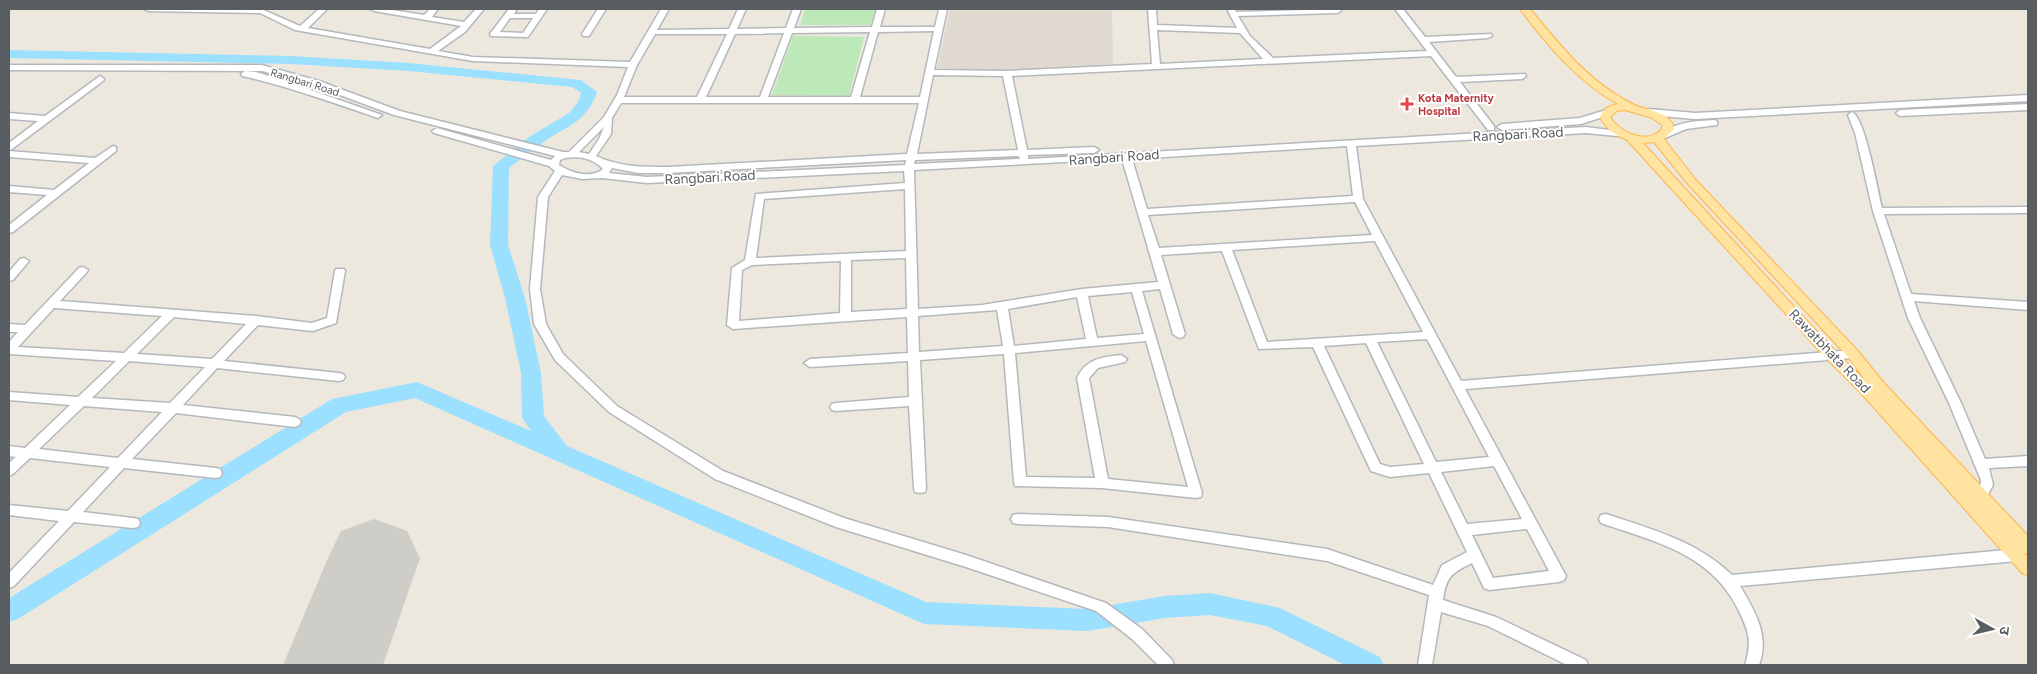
<svg xmlns="http://www.w3.org/2000/svg" width="2037" height="674" font-family="Figtree,'Noto Sans Devanagari',sans-serif">
	<style>
		.education { fill: #dfd9cf }
		.green { fill: #bde8b7 }
		.lines { fill: none; stroke-linecap: round; stroke-linejoin: round }
		.river { fill: #9ce0ff; fill-rule: evenodd }
		.runway { fill: #cfcdc8; fill-rule: evenodd }
		.minor-casing { stroke: #b4b8bd; stroke-width: 3 }
		.major-casing { stroke: #ffb345; stroke-width: 2 }
		.minor { fill: #fff; fill-rule: evenodd }
		.major { fill: #ffe4a1; fill-rule: evenodd }
		.health-dot { fill: #e0444e; stroke: #fff; stroke-width: 2 }
		.labels { text-anchor: middle; stroke-width: 4; stroke-linejoin: round; paint-order: stroke }
		.far-street-label { font-size: 11px; fill: #575d61; stroke: #fff }
		.far-health-label { font-size: 11px; font-weight: bold; fill: #be3a42; stroke: #fff; text-anchor: start }
		.street-label { font-size: 14px; fill: #575d61; stroke: #fff }
	</style>
	<rect width="100%" height="100%" fill="#ede8de"/>
	<!-- education -->
	<path class="education" d="M950 9H1112L1113 64 1006 71 937 68Z"/>
	<!-- green -->
	<g class="green">
		<path d="M805 9H875L871 25H800Z"/>
		<path d="M793 36 864 37 849 96 772 95Z"/>
	</g>
	<g class="lines">
		<!-- river -->
		<path class="river" d="M9 50 291 56 409 63 581 80 597 92C586 124 565 126 541 144 530 151 520 160 509 168L508 245 525 298 541 373 544 416 567 446 926 602 1087 609 1165 596 1210 593 1280 608 1380 657 1384 665H1345L1267 626 1210 615 1165 618 1087 631 924 624 415 398 346 412 18 619 9 622V598L332 399 417 382 531 431 522 418 521 373 505 298 490 245 493 166 529 137 569 113 578 102 581 93 572 87 409 71 291 64 9 58Z"/>
		<!-- runway -->
		<path class="runway" d="M374 519 407 531 420 558 383 665H283L328 558 341 531Z"/>
		<defs>
			<g id="minor">
				<path d="M144 9H261L300 26 319 9H327L308 28 430 49 461 26 374 11 370 9H386L424 15 430 9H438L432 17 464 22 476 9H484L465 32 438 51 473 57 630 62 661 9H669L657 30 729 29 738 9H746L737 29 786 28 793 9H801L794 28 872 27 877 9H885L880 27H935L939 9H947L934 70 1007 71 1152 64 1148 9H1156L1157 25 1237 28 1227 9H1235L1236 12 1340 9 1341 11 1337 13 1238 16 1250 36 1273 58 1427 51 1395 9H1403L1425 37 1491 34 1492 36 1488 38 1429 42 1456 77 1525 74 1526 76 1522 79 1460 82 1494 126V130H1488L1431 56 1012 76 1027 150 1094 147 1099 150 1094 153 1028 155V159L1586 127 1625 132 1630 135 1628 137 1586 133 1356 146 1363 199 1461 381 1853 350 1859 354 1853 358 1465 389 1566 576 1564 580 1559 582 1489 590 1484 588 1472 563C1452 573 1446 576 1443 600L1496 617 1586 660 1588 665H1567L1488 626 1441 612 1432 665H1418L1429 595 1327 561 1108 527 1018 524 1013 523 1011 519 1013 515 1018 514 1108 517 1327 549 1433 585 1442 565 1467 552 1429 473 1390 477 1371 471 1313 347 1259 349 1222 251 1161 255 1185 334 1183 337 1179 338 1173 334 1160 289 1142 291 1202 493 1201 497 1196 498 1102 488 1015 486 1014 482 1004 354 920 360 926 488 925 492 920 493 915 492 914 488 909 406 836 411 832 410 830 407 832 404 836 403 909 397 908 361 810 367 804 363 810 359 908 353 907 317 733 329 727 325 732 268 745 260 756 194 905 183 904 171 647 183 602 178 582 179 562 175 548 197 540 289 546 324 563 354 617 406 723 471 844 518 966 555 1106 603 1142 629 1172 660 1174 665H1158L1132 639 1096 611 966 567 836 527 715 479 609 412 555 360 534 324 530 289 538 197 555 171 549 166 434 133 432 131 437 128 551 160 555 156 394 115 313 85 262 71 9 70V65H262L319 81 400 111 563 152H569L604 117 617 95 628 67 473 61 295 30 260 13 148 11ZM1157 30 1240 33 1263 59 1160 64ZM934 31 920 97H860L878 32ZM870 32 851 97H768L792 33ZM784 33 760 97H706L735 34ZM655 34H727L697 97H624L637 65ZM933 75 1003 76 1018 150 917 154ZM621 103H919L907 154 668 167C643 167 619 167 596 156L611 134 612 118ZM604 127 599 139 589 154 579 152ZM1347 146 1353 196 1147 209 1132 159ZM1019 156 1020 159 914 164 915 160ZM565 158C580 156 592 158 603 169 591 179 571 173 559 165L560 160ZM1122 159 1158 282 1082 289 982 305 918 309 914 170ZM906 160 905 165 647 177 609 173 612 168 638 173H668ZM905 189 906 251 756 258 764 199ZM1355 202 1372 235 1159 248 1148 215ZM1375 241 1423 332 1267 342 1232 250ZM906 258 907 309 851 312V260ZM841 261 840 313 739 321 742 270 752 265ZM1132 292 1144 334 1097 338 1088 296ZM1077 297 1086 339 1014 346 1008 309ZM997 310 1003 346 919 352 918 316ZM1427 339 1489 457 1436 462 1377 342ZM1146 341 1188 487 1108 479 1089 378 1098 368 1125 362 1127 359 1121 355C1101 357 1086 359 1077 378L1095 478 1026 477 1015 353ZM1366 343 1424 464 1390 467 1380 464 1324 346ZM1494 466 1522 519 1467 524 1441 472ZM1527 529 1549 571 1493 578 1472 535Z"/>
				<path d="M509 9H517L514 14H536L539 9H547L528 37 491 36 490 34ZM510 18H533L523 33 500 32Z"/>
				<path d="M598 9H606L589 36H583L582 34Z"/>
				<path d="M245 71 256 72 285 81 382 115 378 118 375 117C331 102 287 86 242 76L241 74Z"/>
				<path d="M100 76 104 79 103 81 12 149 9 150V143L38 121 9 119V113L45 116Z"/>
				<path d="M2028 95V101L1695 119 1649 115 1645 112 1649 109 1695 113Z"/>
				<path d="M2028 104V110L1900 116 1896 113 1900 110Z"/>
				<path d="M1606 110 1610 113 1609 115 1581 124 1502 130 1497 127 1502 124 1580 118Z"/>
				<path d="M1852 112C1865 117 1878 192 1882 208L2028 207V213L1884 214 1911 294 2028 302V310L1914 301 1920 318 1961 403 1985 459 2028 456V466L1989 468 1993 485 1986 498 1972 503 1967 502 1966 498C1970 490 1981 492 1981 480L1949 403 1908 318 1873 211 1855 133 1848 115Z"/>
				<path d="M1714 120 1717 121V125L1686 129 1665 138 1660 135C1674 122 1696 121 1714 120Z"/>
				<path d="M113 146 116 147V151L13 232 9 233V225L47 195 9 192V186L54 190 89 163 9 157V151L95 158Z"/>
				<path d="M24 258 29 261 13 280 9 281V272L20 259Z"/>
				<path d="M83 267 88 270 87 272 60 301 256 316 312 323 327 318 335 271 336 269H344L345 271 336 323 313 331 258 325 224 361 339 373 343 374 345 377 343 380 339 381 217 368 183 405 295 417 299 419 301 422 299 425 295 427 176 413 132 459 216 468 220 469 222 473 220 477 216 478 124 468 83 512 133 518 138 519 140 523 138 527 133 528 74 522 14 586 9 588V573L59 521 9 515V505L68 511 110 467 30 458 13 474 9 476V463L16 457 9 456V446L25 448 70 405 9 400V392L78 397 116 361 9 354V342L18 332H9V324L25 325 79 268ZM54 308 162 316 124 353 18 347ZM174 317 246 324 212 359 137 354ZM129 361 205 367 170 403 92 398ZM84 406 162 412 118 458 39 449Z"/>
				<path d="M1606 514C1651 529 1697 541 1732 575L2017 549 2022 551 2024 555 2022 559 2017 561 1740 586C1755 611 1770 636 1759 665H1745C1752 642 1749 632 1739 611 1712 554 1656 542 1601 523L1599 519 1601 515Z"/>
			</g>
			<path id="major" d="M1520 9H1530C1556 40 1582 74 1617 95 1624 99 1631 104 1637 106 1650 111 1672 113 1674 129L1664 139 1695 179 1858 351 1884 383 2028 536V554L2024 553 2028 557V575L2022 573 1859 391 1827 359 1627 140C1615 135 1606 129 1600 117 1604 108 1609 106 1618 104 1579 83 1547 45 1520 9ZM1625 110 1652 118 1662 125V129C1648 145 1620 133 1610 117L1617 111ZM1654 142 1687 183 1848 357 1865 380 1837 353 1643 143Z"/>
		</defs>
		<!-- minor casing -->
		<use href="#minor" class="minor-casing"/>
		<!-- major casing -->
		<use href="#major" class="major-casing"/>
		<!-- minor -->
		<use href="#minor" class="minor"/>
		<!-- major -->
		<use href="#major" class="major"/>
	</g>
	<!-- markers -->
	<path class="health-dot" d="M1404.5 96.5h5v5h5v5h-5v5h-5v-5h-5v-5h5z"/>
	<g class="labels">
		<!-- far-street labels -->
		<g class="far-street-label">
			<text transform="translate(305 82) rotate(17)" y="4">Rangbari Road</text>
		</g>
		<!-- far-health labels -->
		<g class="far-health-label">
			<text x="1418" y="102">Kota Maternity<tspan x="1418" dy="13">Hospital</tspan></text>
		</g>
		<!-- street labels -->
		<g class="street-label">
			<text transform="translate(1518 134) rotate(-3)" y="5">Rangbari Road</text>
			<text transform="translate(1114 157) rotate(-4)" y="5">Rangbari Road</text>
			<text transform="translate(710 177) rotate(-3)" y="5">Rangbari Road</text>
			<text transform="translate(1830 351) rotate(46)" y="5">Rawatbhata Road</text>
		</g>
	</g>
	<!-- border -->
	<rect width="2037" height="674" fill="none" stroke="#575d61" stroke-width="20"/>
	<!-- north arrow -->
	<g transform="translate(1992 629) rotate(98)" stroke="#ffffff" stroke-width="4" paint-order="stroke">
	<path d="M0-4L9 19L0 12L-9 19Z" fill="#575d61"/>
	<text y="-8" font-size="14" font-weight="bold" text-anchor="middle" fill="#575d61">उ</text>
	</g>
</svg>
